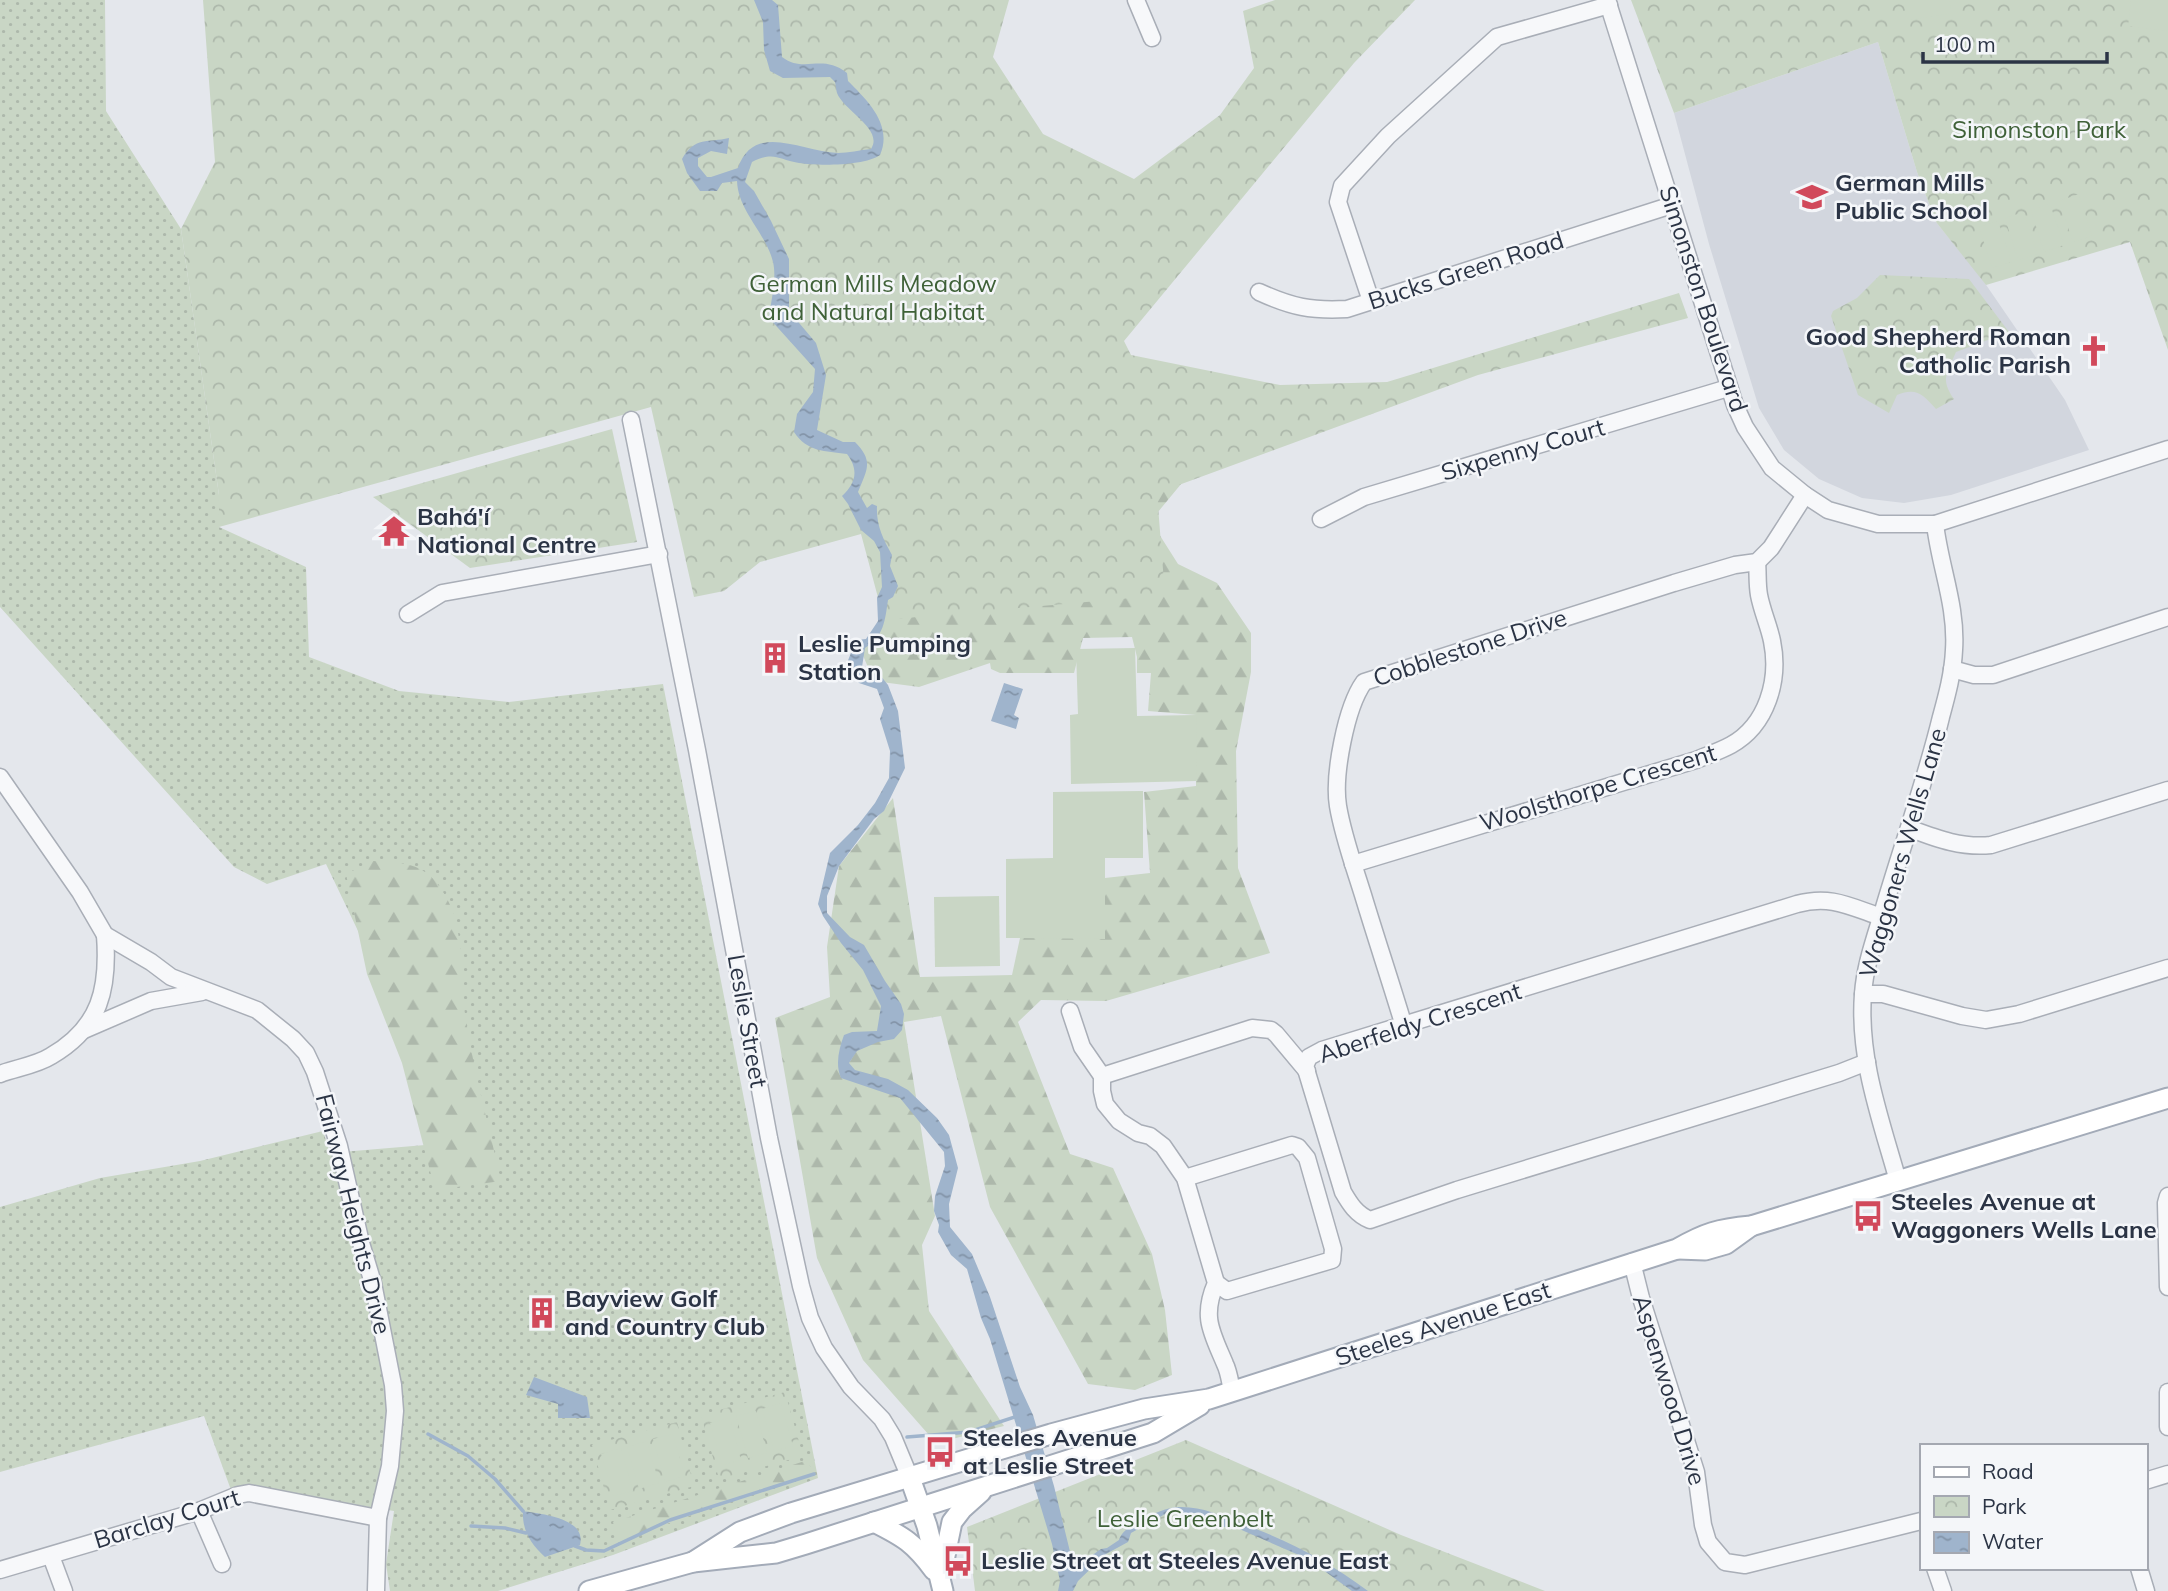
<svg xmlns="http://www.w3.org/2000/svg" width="2168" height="1591" font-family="Mulish,sans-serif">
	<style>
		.built { fill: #d2d6de }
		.grass { fill: url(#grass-dots) }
		.forest { fill: url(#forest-firs) }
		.park { fill: url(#park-crowns) }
		.pitch { fill: #c9d6c5 }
		.water { fill: url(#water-ripples) }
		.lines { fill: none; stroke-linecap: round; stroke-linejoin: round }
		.stream { stroke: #9fb4cc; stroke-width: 3.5 }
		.minor-casing { stroke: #a9aeb7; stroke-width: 19 }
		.major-casing { stroke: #a3abb8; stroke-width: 23 }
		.minor { stroke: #f7f8fa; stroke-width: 16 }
		.major { stroke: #fff; stroke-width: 19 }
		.labels { text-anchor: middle; stroke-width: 5; stroke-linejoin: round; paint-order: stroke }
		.park-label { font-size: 24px; fill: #3f6138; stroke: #f4f6f9 }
		.poi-label { font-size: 24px; font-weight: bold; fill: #2b3445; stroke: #f4f6f9; text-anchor: start }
		.street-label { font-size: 24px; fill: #2b3445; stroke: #f4f6f9 }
	</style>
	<defs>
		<pattern id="grass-dots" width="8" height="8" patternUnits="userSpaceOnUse" patternTransform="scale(1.75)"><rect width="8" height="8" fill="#c9d6c5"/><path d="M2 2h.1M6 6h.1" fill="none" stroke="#adb8ab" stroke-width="1.8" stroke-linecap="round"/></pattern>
		<pattern id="forest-firs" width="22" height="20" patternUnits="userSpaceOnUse" patternTransform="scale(1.75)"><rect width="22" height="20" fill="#c9d6c5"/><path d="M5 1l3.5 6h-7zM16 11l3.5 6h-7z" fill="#adb8ab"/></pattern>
		<pattern id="park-crowns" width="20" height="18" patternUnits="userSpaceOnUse" patternTransform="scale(1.75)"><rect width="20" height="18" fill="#c9d6c5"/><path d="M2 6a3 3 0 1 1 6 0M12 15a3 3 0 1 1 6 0" fill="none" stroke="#adb8ab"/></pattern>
		<pattern id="water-ripples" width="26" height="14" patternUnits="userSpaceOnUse" patternTransform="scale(1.75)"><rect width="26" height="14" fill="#9fb4cc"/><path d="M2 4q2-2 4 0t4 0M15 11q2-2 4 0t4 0" fill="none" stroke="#8293a7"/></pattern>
	</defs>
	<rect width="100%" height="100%" fill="#e4e7ec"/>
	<!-- built -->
	<path class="built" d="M1878 42 1917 172 1936 222 1980 276 2065 400 2089 450 1951 495 1904 503 1862 498 1819 479 1784 450 1759 408 1709 244 1674 113Z"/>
	<!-- grass -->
	<path class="grass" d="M0 0H105L106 111 181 229 219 495V527L306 567 309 657 399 691 509 702 663 684 818 1478 613 1555 498 1591H390L386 1564 394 1511 253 1488 231 1490 204 1416 0 1472V1207L100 1178 200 1161 323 1131 330 1153 437 1144 426 1073 326 864 267 884 234 867 0 607Z"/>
	<!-- forest -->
	<g class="forest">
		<path d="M1210 449 1153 518 1159 534 1178 564 1217 583 1251 633V672L1236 751 1238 868 1270 953 1106 1001 1041 1000 1018 1022 1070 1154 1113 1168 1152 1254 1165 1310 1172 1375 1135 1390 1088 1384 990 1207 941 1016 904 1022 935 1216 922 1245 929 1311 1004 1426 936 1443 863 1360 817 1258 775 1018 830 997 827 947 839 866 893 798 920 977 1012 975 1020 938H1105V878L1150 873 1144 792 1196 786V715L1148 711 1151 673H1137V657L1132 637 1083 638 1074 673H1000L991 669 990 663 919 687 874 681 861 651 884 620Z"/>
		<path d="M373 861C396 862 420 862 436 882 468 921 458 968 465 1014 473 1069 489 1126 501 1181L435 1190 402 1063 367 974 346 874Z"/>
		<path d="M808 1460 812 1472 619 1541 613 1522Z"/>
	</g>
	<!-- park -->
	<g class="park">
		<path d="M203 0H1009L993 57 1043 134 1134 179 1220 115 1254 68 1243 11 1275 0H1415L1354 63 1124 341 1131 355 1280 385 1387 382 1679 293 1688 318 1478 375 1157 493 1165 595 884 620 861 534 760 562 724 591 694 597 651 407 219 527V495L181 229 215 162Z"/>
		<path d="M1631 0H2168V350L2130 242 1986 285 1936 222 1917 172 1878 42 1674 113Z"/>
		<path d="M1880 275 1969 279 2009 332 1956 352C1947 373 1940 379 1954 399L1936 409C1923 395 1917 387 1897 395L1889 413 1858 395 1831 316 1833 311 1857 298Z"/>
		<path d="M612 429 637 542 470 568 373 497Z"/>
		<path d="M785 1392 803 1456 719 1479 701 1415Z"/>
		<path d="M677 1422 694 1486 610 1510 592 1445Z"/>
		<path d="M1186 1440 1401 1535 1545 1591H975L967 1527Z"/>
	</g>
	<!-- pitch -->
	<g class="pitch">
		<path d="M1906 0H1949L1951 7 1948 14 1908 20 1904 6Z"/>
		<path d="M2131 0H2168V31L2128 26Z"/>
		<path d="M2079 194 2092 236 2073 242 2059 201Z"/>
		<path d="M2050 204 2064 245 2044 252 2031 210Z"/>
		<path d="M2024 212 2038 254 2018 260 2005 218Z"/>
		<path d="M1998 221 2012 262 1992 268 1979 227Z"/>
		<path d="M1135 648 1137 716 1196 715 1197 781 1071 784 1070 715 1078 714 1076 649Z"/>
		<path d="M1143 791V858H1105V939L1006 938V859L1053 858V792Z"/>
		<path d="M999 896 1000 966 935 967 934 897Z"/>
		<path d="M781 1403 793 1446 774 1451 762 1409Z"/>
		<path d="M756 1411 767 1453 748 1458 736 1416Z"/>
		<path d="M730 1418 741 1460 722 1465 710 1423Z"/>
		<path d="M673 1434 685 1476 665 1482 653 1439Z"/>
		<path d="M647 1441 659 1483 639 1489 627 1447Z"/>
		<path d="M621 1448 633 1491 613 1496 601 1454Z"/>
	</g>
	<!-- water -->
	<g class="water">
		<path d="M754 0H772L778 5 782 57C805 74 821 53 847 73L848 81C868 101 893 125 880 155 865 166 818 166 799 163 777 159 774 151 752 162L745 182 754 191 771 221 789 259V311L816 343 826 375 817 430 843 442H855C874 461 867 470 858 492L867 508 872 504 877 506C876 525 883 539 892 555L890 566 898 586 893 597 888 600C885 620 884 637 865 648L862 667 870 673 880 675 888 685 898 711 905 768 884 811 874 819 839 866 827 896V913L850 937 864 945 885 981 901 1004 904 1014 902 1030 894 1039 878 1042 857 1051 849 1063 855 1070 888 1079 908 1090 937 1118 949 1135 958 1168 949 1204 950 1227 972 1254 990 1297 1020 1387 1033 1415 1054 1486 1074 1568 1101 1549 1107 1548 1119 1540C1122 1530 1134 1524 1143 1520 1155 1513 1165 1508 1178 1507 1201 1506 1220 1515 1240 1523 1290 1541 1326 1560 1368 1591H1352L1308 1559 1237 1528 1224 1527 1195 1513H1167L1131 1533 1128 1542 1106 1554 1078 1581 1073 1591H1058L1060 1581 1052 1544 990 1339 981 1318 967 1269 951 1255 938 1232 939 1225 934 1211 935 1196 945 1166 944 1152 900 1098 841 1078C835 1064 839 1049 844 1035L852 1032 877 1031 881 1006 863 970 841 943 823 916 818 904 830 853 858 825 875 803 889 778 890 751 880 719 884 708 877 689 859 683 847 663 856 640 866 639 878 621 877 598 882 587 880 552 874 541 861 530 848 504 842 496C856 483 859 470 847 454 825 451 807 452 794 432L797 414 813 392 815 369 769 318C771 300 777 279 773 262 766 233 738 211 737 181L722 183 717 191H700L687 173 682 159C695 136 708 143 729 138L727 154 711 151 698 158V166L707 177H711L738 168C754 121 802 152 838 153 848 153 860 150 871 149 884 129 844 111 837 93 836 90 836 86 835 82L830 77 783 78 770 71 764 50 763 22Z"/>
		<path d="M1004 683 1023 689 1014 715 1019 718 1016 729 991 721Z"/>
		<path d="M534 1377 587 1397 590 1418H558V1404L526 1395Z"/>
		<path d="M523 1511C541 1514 587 1518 580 1545L545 1557C531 1544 522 1531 523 1511Z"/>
	</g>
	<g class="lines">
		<!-- stream -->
		<g class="stream">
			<path d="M428 1434 468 1456 495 1479 523 1511"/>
			<path d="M907 1437 969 1432 1018 1416"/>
			<path d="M471 1526 505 1528 526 1533"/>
			<path d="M575 1546 586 1550 604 1551 670 1520 814 1474"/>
		</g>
		<defs>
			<g id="minor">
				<path d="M1136 0 1152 38"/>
				<path d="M1607 0 1735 405 1745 427 1772 468 1805 495 1828 510 1878 524H1935L2168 449"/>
				<path d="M1259 292C1292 307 1311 311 1347 309L1672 205"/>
				<path d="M1371 301 1338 202 1342 186 1388 136 1497 37 1609 5"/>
				<path d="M631 420 697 750 769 1138 801 1286 810 1318 824 1348 851 1387 882 1419 893 1437 910 1478"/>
				<path d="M1321 519 1364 497 1728 388"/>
				<path d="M408 614 442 593 659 554"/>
				<path d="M1952 669 1974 675H1993L2168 617"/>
				<path d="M0 777 80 892 105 935 151 962 171 977 257 1010 293 1039 306 1053 315 1072 339 1146 361 1243 373 1283 393 1385 395 1411 390 1466 378 1518 376 1591"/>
				<path d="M1911 829C1938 839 1962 848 1991 845L2168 790"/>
				<path d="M1353 864 1696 760C1708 755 1720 751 1731 745 1767 725 1780 680 1772 641 1769 626 1762 611 1759 595 1757 584 1758 573 1757 562"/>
				<path d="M1863 994H1883L1962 1016 1986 1020 2019 1014 2168 968"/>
				<path d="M1070 1011 1082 1047 1102 1076V1091L1105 1104 1119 1121 1138 1133 1150 1136 1163 1146 1185 1178 1216 1283C1201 1317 1212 1333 1225 1364 1229 1372 1230 1382 1232 1391"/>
				<path d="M1403 1023C1390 980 1376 938 1363 895 1354 866 1343 836 1338 806 1333 775 1346 707 1364 682L1674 583 1735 565 1757 562 1771 548 1805 495"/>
				<path d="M84 1030 151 1001 202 992"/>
				<path d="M1867 1062 1839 1073 1457 1190 1370 1220C1356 1214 1350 1204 1343 1192L1305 1066 1309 1057 1322 1050 1797 904C1830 895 1849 906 1881 917"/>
				<path d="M0 1074C16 1068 37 1065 51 1056 101 1027 109 988 105 935"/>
				<path d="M1102 1076 1252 1028 1271 1030 1276 1034 1307 1071"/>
				<path d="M1185 1178 1292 1145 1298 1147 1307 1158 1333 1249 1332 1260 1227 1291 1216 1283"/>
				<path d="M1898 1181C1881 1120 1858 1059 1863 994 1865 965 1875 938 1883 911 1902 846 1925 783 1941 717 1947 695 1953 673 1954 650 1957 606 1940 567 1935 524"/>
				<path d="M2168 1196 2166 1203 2168 1287"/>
				<path d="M1632 1262 1641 1298 1696 1472 1703 1525 1708 1542 1725 1562 1745 1565 1921 1521"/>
				<path d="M2168 1392V1427"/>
				<path d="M2145 1481 2168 1474"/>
				<path d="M199 1511 222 1564"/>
				<path d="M51 1556 64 1591"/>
				<path d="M1935 1568 1943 1591"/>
				<path d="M2139 1568 2146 1591"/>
				<path d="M0 1570 199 1511 238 1495 249 1493 378 1518"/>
			</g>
			<g id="major">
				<path d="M1678 1249 1705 1250 1726 1244 1751 1226"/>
				<path d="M910 1478 927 1526 943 1591"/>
				<path d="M874 1522C904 1537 914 1543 934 1570"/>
				<path d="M693 1562 740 1532 791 1513 1051 1434 1144 1409 1209 1399 1677 1249C1705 1233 1718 1229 1751 1226L2168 1098"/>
				<path d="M941 1575 952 1522 962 1509 981 1492"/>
				<path d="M589 1591 693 1562 776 1553 806 1544 1153 1433 1200 1405"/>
			</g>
		</defs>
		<!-- minor casing -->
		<use href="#minor" class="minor-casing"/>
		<!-- major casing -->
		<use href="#major" class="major-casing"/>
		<!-- minor -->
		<use href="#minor" class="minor"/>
		<!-- major -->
		<use href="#major" class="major"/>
	</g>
	<!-- icons -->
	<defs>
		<symbol id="school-bare" viewBox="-9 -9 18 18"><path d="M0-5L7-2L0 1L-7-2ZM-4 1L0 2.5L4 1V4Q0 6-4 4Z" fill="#d1495b" stroke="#f4f6f9" stroke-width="2.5" paint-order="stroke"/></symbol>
		<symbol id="church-bare" viewBox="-9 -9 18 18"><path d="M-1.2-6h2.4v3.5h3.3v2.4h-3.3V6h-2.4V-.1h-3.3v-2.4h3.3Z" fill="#d1495b" stroke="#f4f6f9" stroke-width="2.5" paint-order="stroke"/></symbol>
		<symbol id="temple-bare" viewBox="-9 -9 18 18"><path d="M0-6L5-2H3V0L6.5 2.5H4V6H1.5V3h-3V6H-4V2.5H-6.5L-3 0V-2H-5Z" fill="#d1495b" stroke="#f4f6f9" stroke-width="2.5" paint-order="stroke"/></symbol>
		<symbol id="building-bare" viewBox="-9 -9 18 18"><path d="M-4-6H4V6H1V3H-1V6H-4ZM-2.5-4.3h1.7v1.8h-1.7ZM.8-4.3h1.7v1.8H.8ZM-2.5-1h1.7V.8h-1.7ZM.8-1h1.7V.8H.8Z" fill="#d1495b" stroke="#f4f6f9" stroke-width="2.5" paint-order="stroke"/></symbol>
		<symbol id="bus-bare" viewBox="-9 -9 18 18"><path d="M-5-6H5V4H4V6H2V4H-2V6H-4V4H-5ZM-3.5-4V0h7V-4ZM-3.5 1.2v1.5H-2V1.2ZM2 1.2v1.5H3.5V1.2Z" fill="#d1495b" stroke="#f4f6f9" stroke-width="2.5" paint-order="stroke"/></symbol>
	</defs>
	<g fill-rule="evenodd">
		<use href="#school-bare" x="1790" y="175" width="44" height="44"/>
		<use href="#church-bare" x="2072" y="329" width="44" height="44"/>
		<use href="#temple-bare" x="372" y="509" width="44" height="44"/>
		<use href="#building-bare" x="753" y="636" width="44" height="44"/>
		<use href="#bus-bare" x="1846" y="1194" width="44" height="44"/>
		<use href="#building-bare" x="520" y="1291" width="44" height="44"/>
		<use href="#bus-bare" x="918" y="1430" width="44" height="44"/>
		<use href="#bus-bare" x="936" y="1539" width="44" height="44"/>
	</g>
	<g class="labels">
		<!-- park labels -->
		<g class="park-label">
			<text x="2039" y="138">Simonston Park</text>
			<text x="873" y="292">German Mills Meadow<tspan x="873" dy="28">and Natural Habitat</tspan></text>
			<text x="1185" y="1527">Leslie Greenbelt</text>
		</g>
		<!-- poi labels -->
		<g class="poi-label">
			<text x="1835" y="191">German Mills<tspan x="1835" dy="28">Public School</tspan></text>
			<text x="2071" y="345" text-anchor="end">Good Shepherd Roman<tspan x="2071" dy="28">Catholic Parish</tspan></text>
			<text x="417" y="525">Bahá'í<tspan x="417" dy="28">National Centre</tspan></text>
			<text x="798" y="652">Leslie Pumping<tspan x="798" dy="28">Station</tspan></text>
			<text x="1891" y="1210">Steeles Avenue at<tspan x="1891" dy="28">Waggoners Wells Lane</tspan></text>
			<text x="565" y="1307">Bayview Golf<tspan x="565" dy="28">and Country Club</tspan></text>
			<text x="963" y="1446">Steeles Avenue<tspan x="963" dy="28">at Leslie Street</tspan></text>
			<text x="981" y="1569">Leslie Street at Steeles Avenue East</text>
		</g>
		<!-- street labels -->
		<g class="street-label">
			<text transform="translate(1466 271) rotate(-18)" y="8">Bucks Green Road</text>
			<text transform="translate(1703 299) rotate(72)" y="8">Simonston Boulevard</text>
			<text transform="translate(1523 450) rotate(-16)" y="8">Sixpenny Court</text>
			<text transform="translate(1470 648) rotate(-18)" y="8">Cobblestone Drive</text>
			<text transform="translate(1598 788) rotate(-17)" y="8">Woolsthorpe Crescent</text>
			<text transform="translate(1903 853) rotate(-74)" y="8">Waggoners Wells Lane</text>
			<text transform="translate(747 1021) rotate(80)" y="8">Leslie Street</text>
			<text transform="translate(1420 1023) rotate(-18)" y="8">Aberfeldy Crescent</text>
			<text transform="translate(353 1214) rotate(76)" y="8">Fairway Heights Drive</text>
			<text transform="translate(1443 1324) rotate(-18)" y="8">Steeles Avenue East</text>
			<text transform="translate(1669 1390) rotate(73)" y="8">Aspenwood Drive</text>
			<text transform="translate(167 1519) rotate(-17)" y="8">Barclay Court</text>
		</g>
	</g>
	<!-- legend -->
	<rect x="1920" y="1444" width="228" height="126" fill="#f4f6f9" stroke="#a4a8b1" stroke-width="2"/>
	<rect x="1934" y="1467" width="35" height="10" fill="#ffffff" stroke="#a4a8b1" stroke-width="2"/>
	<text x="1982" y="1479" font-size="21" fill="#2b3445">Road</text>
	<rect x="1934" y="1496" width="35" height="21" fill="url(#park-crowns)" stroke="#a4a8b1" stroke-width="2"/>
	<text x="1982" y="1514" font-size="21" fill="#2b3445">Park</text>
	<rect x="1934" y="1532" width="35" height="21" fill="url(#water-ripples)" stroke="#a4a8b1" stroke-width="2"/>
	<text x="1982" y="1549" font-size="21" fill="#2b3445">Water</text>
	<!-- scale -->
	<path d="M1923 52v10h184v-10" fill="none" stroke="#2b3445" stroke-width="3.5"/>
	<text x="1934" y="52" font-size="21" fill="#2b3445" stroke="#f4f6f9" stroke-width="5" paint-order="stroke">100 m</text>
</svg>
